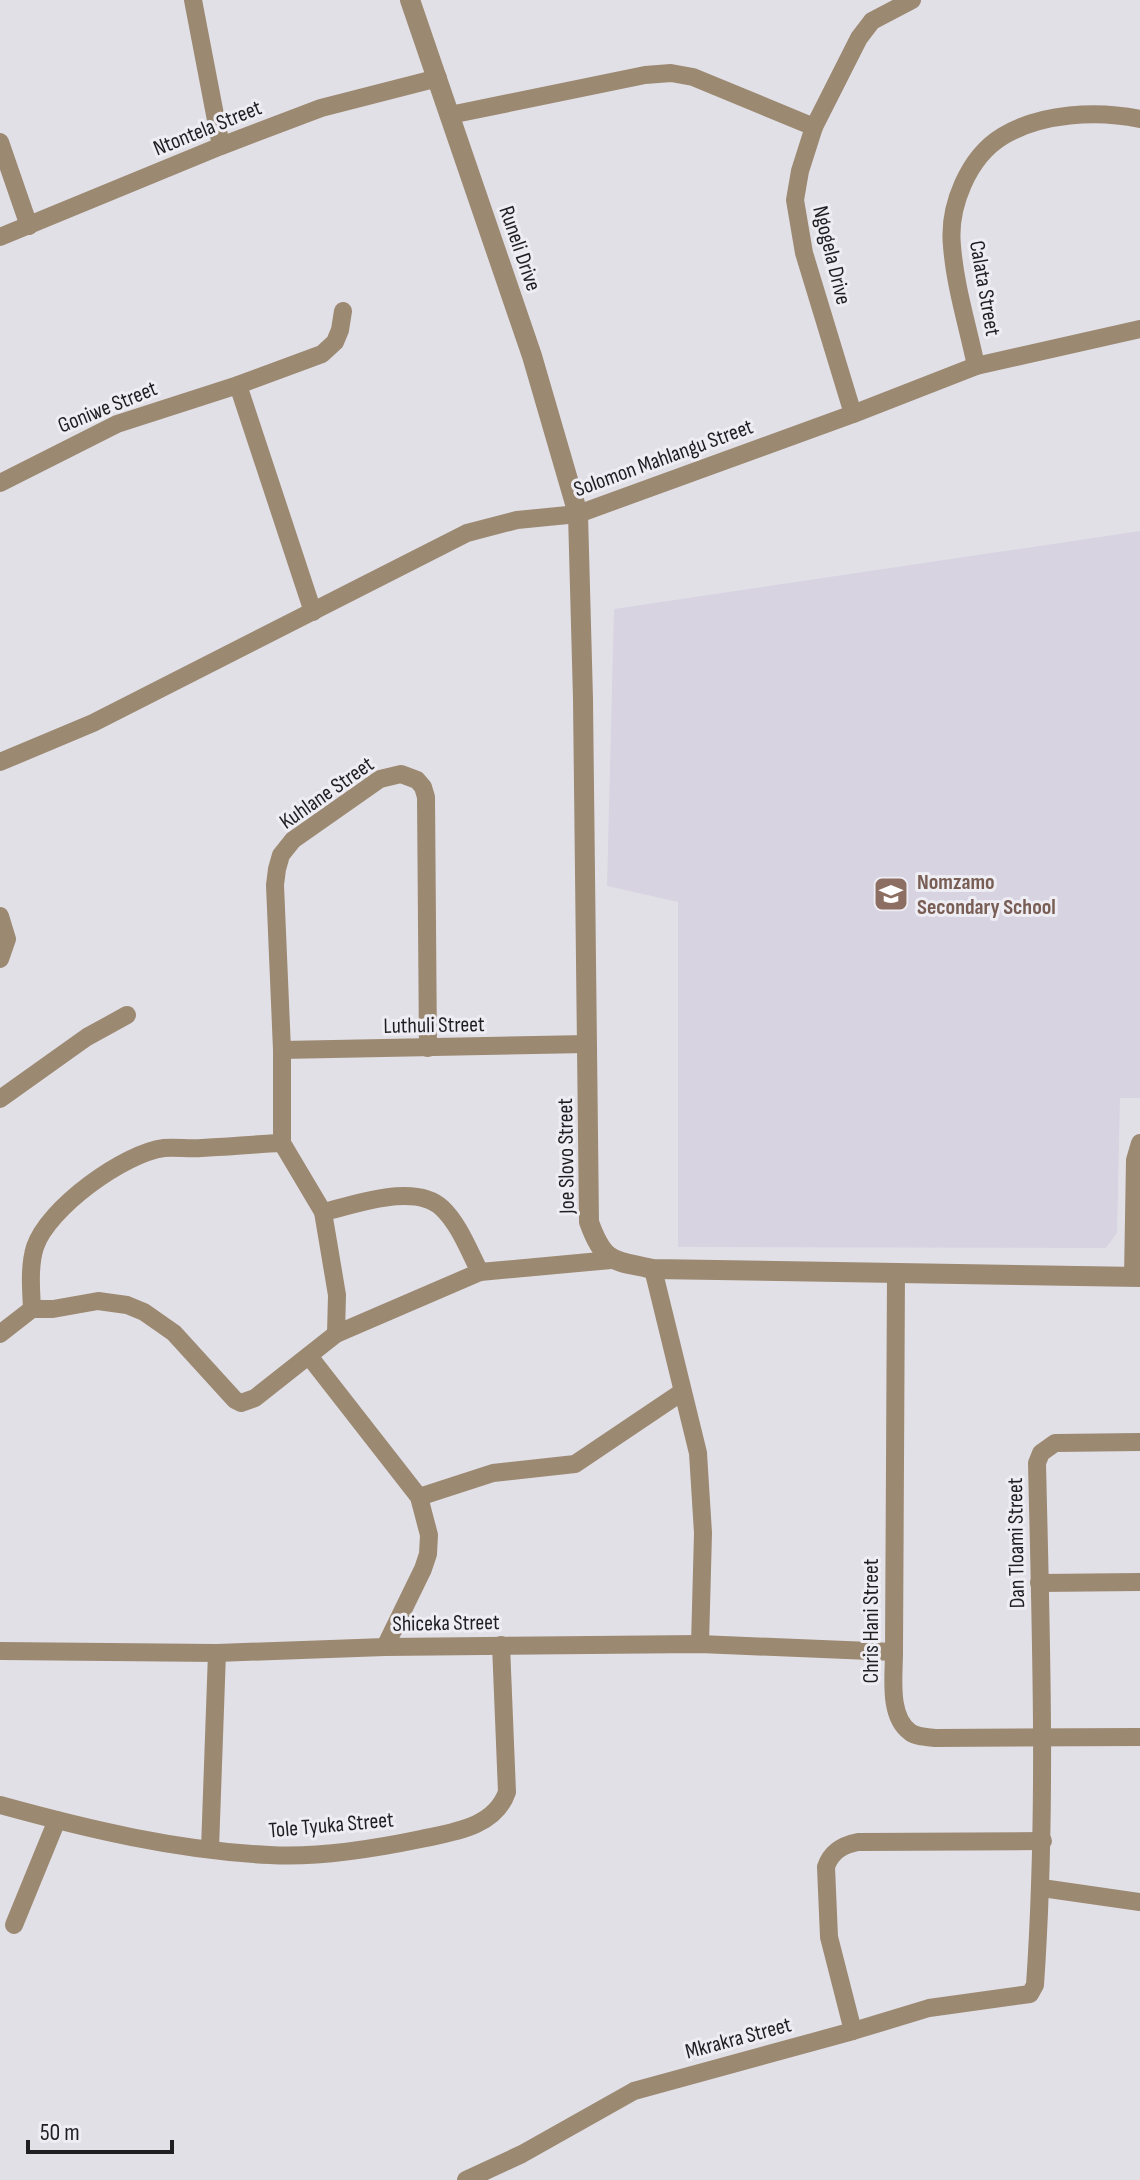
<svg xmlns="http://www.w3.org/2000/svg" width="1140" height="2180" font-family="'Sofia Sans Condensed',sans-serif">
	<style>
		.built { fill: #d7d3e1 }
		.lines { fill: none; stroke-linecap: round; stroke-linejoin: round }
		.minor { stroke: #9c8972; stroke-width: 18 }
		.tertiary { stroke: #9c8972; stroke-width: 20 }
		.labels { text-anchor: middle; stroke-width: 6; stroke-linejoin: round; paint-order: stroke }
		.street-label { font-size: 22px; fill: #1f1f21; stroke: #efedf4 }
		.education-label { font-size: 22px; font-weight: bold; fill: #785e54; stroke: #efedf4; text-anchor: start }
	</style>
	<rect width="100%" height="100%" fill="#e2e0e7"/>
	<!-- built -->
	<path class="built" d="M1140 531V1098H1120L1117 1233 1106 1248 678 1247V902L607 886 614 609Z"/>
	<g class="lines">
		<!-- minor -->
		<g class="minor">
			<path d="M193 0 221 146"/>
			<path d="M450 115 645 75 671 73 693 77 814 127"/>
			<path d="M0 142 29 226"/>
			<path d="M0 237 221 146 321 108 438 78"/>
			<path d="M976 366C968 327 955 286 952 246 948 207 968 157 1003 136 1041 113 1097 110 1140 119"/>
			<path d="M238 385 313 612"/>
			<path d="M853 414 804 253 795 200 800 171 814 127 859 38 872 21 912 0"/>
			<path d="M0 483 117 424 238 385 322 354 335 342 340 330 343 311"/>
			<path d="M0 762 93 723 467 533 517 520 578 514 853 414 976 366 1140 329"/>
			<path d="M0 916 7 939 0 959"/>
			<path d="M282 1050 587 1044"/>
			<path d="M0 1099 87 1037 127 1015"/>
			<path d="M323 1212C355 1205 415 1182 442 1208 459 1224 469 1251 480 1272"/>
			<path d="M653 1269 698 1453 703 1533 700 1644"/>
			<path d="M896 1274 894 1652C894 1676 888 1716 910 1732 916 1737 927 1737 935 1738L1140 1737"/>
			<path d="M1133 1277 1135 1160 1140 1143"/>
			<path d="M32 1309C31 1289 29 1266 35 1247 48 1208 124 1153 164 1148 176 1147 189 1149 202 1148 228 1147 255 1144 282 1143"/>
			<path d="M0 1334 32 1309H53L98 1301 127 1305 144 1312 174 1333 235 1400 241 1403 255 1398 336 1334 480 1272 611 1260"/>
			<path d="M336 1334 337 1295 323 1212 282 1143V1050L275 885 277 869 281 855 293 840 380 779 401 774 417 780 423 787 426 797 428 1048"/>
			<path d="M309 1356 419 1497 429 1535 428 1554 423 1569 385 1647"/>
			<path d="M419 1497 493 1473 575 1464 682 1392"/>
			<path d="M1039 1583 1140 1582"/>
			<path d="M0 1651 217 1653 385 1647 700 1644 894 1652"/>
			<path d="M0 1805C87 1829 179 1851 270 1855 319 1858 373 1849 421 1839 454 1832 495 1827 507 1792L501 1645"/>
			<path d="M210 1849 217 1653"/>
			<path d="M1042 1888 1140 1902"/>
			<path d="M14 1925 57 1820"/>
			<path d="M853 2031 829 1937 826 1867C831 1851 843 1845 858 1842L1043 1841"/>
			<path d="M466 2180 522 2154 634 2091 853 2031 929 2008 1030 1994 1035 1985C1047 1811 1041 1638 1037 1463L1041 1453 1055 1443 1140 1442"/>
		</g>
		<!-- tertiary -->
		<path class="tertiary" d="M410 0 532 356 578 514 583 699 589 1222C604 1264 613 1260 653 1269L1140 1277"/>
	</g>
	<!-- icons -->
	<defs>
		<symbol id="school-square" viewBox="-11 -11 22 22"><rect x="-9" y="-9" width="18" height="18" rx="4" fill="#8d6e63" stroke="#efedf4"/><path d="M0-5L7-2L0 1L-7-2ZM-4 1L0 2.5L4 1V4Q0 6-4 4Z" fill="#fff"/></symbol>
	</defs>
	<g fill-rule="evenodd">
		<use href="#school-square" x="871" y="874" width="40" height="40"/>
	</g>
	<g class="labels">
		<!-- street labels -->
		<g class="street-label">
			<text transform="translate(207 127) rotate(-22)" y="8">Ntontela Street</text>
			<text transform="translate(521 248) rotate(71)" y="8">Runeli Drive</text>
			<text transform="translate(833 255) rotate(76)" y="8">Ngogela Drive</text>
			<text transform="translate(986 288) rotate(80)" y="8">Calata Street</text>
			<text transform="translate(107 406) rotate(-22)" y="8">Goniwe Street</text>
			<text transform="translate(663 457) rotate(-20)" y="8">Solomon Mahlangu Street</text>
			<text transform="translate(326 792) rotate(-35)" y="8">Kuhlane Street</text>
			<text transform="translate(434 1024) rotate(-1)" y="8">Luthuli Street</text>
			<text transform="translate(565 1156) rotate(-91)" y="8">Joe Slovo Street</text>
			<text transform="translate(1015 1543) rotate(-91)" y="8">Dan Tloami Street</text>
			<text transform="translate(870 1621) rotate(-90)" y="8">Chris Hani Street</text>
			<text transform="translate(446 1622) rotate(-1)" y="8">Shiceka Street</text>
			<text transform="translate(331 1824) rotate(-5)" y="8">Tole Tyuka Street</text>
			<text transform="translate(738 2037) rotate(-15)" y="8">Mkrakra Street</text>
		</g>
		<!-- education labels -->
		<g class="education-label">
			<text x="917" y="889">Nomzamo<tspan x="917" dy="25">Secondary School</tspan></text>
		</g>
	</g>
	<!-- scale -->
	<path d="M28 2140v12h144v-12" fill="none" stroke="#1f1f21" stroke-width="4"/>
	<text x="40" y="2140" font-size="24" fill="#1f1f21" stroke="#efedf4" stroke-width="6" paint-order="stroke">50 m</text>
</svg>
